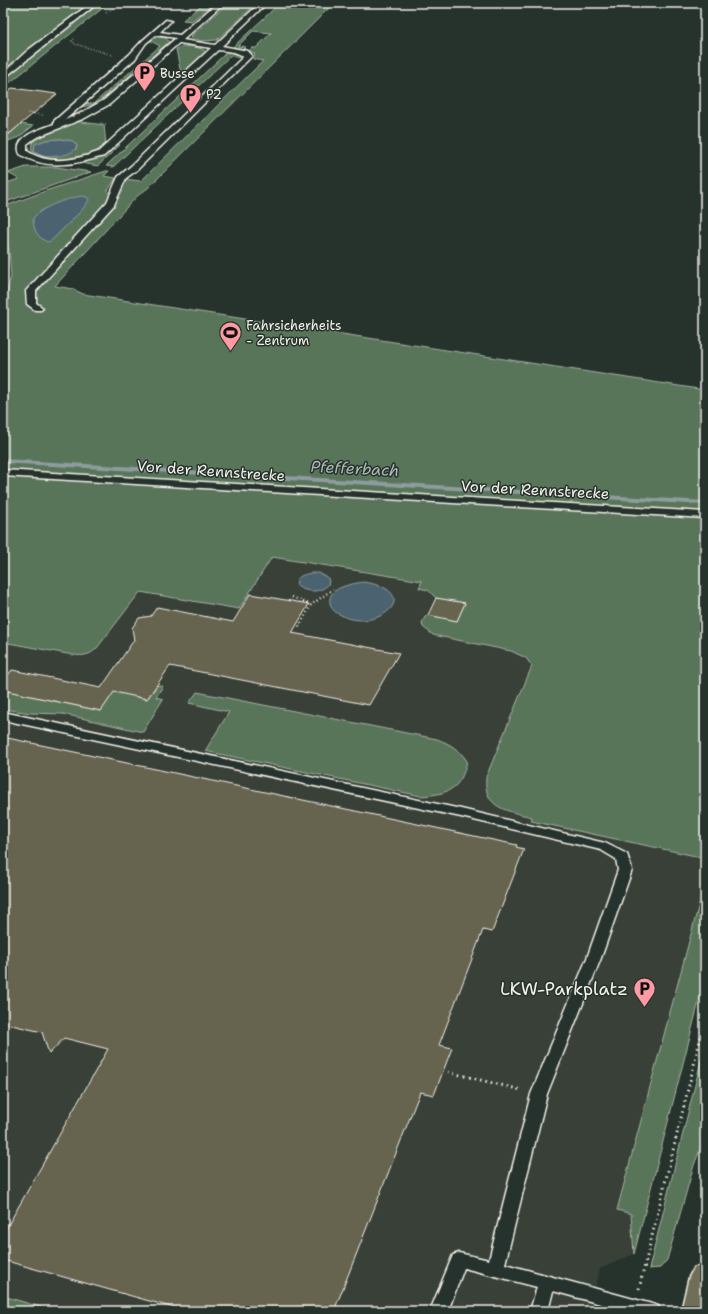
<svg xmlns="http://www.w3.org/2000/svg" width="708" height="1314" font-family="'Shantell Sans',sans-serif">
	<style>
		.built { fill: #394138 }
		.green { fill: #58745a; stroke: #a6b2a1; fill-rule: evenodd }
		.water { fill: #4b636f; stroke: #8f9c9f }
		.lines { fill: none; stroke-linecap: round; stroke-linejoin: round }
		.stream { fill: #8f9c9f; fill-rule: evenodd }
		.building { fill: #666350; stroke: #f4f1e8 }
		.service-casing { stroke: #f4f1e8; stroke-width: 3 }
		.primary-casing { stroke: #f4f1e8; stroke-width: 3 }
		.path-far2 { stroke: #f4f1e8; stroke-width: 1.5; stroke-dasharray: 0.5 2; stroke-linecap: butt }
		.path-far1 { stroke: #f4f1e8; stroke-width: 2.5; stroke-dasharray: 1 3; stroke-linecap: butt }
		.path { stroke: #f4f1e8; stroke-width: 3; stroke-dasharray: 1.5 4; stroke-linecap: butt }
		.service { fill: #26332d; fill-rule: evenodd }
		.primary { fill: #716e59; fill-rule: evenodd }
		.labels { text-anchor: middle; stroke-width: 3; stroke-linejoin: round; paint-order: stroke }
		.far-poi-label { font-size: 13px; fill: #f4f1e8; stroke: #26332d; text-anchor: start }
		.street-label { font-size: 15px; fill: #f4f1e8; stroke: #26332d }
		.water-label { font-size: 16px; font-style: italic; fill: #b0b8b8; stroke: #26332d }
		.near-poi-label { font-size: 18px; fill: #f4f1e8; stroke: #26332d; text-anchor: end }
	</style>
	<rect width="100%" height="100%" fill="#26332d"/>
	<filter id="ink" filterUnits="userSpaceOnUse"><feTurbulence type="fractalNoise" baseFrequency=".025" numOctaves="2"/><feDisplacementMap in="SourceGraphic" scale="8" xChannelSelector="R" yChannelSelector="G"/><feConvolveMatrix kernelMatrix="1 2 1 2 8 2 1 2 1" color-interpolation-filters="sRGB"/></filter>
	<g filter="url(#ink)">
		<!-- built -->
		<path class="built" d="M3 510 705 553V978L634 1254 600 1269 590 1311H3Z"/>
		<!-- green -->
		<g class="green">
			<path d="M3 3H109L3 88Z"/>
			<path d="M204 3H213L192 21 183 20Z"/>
			<path d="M228 3H257L217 40 202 41 191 38 192 35Z"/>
			<path d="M280 3H334L148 188 136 197 55 286 73 289 83 294 705 390V858L531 821 532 817C508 811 483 809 486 777L532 666 526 658 511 651 433 635 423 627 422 623 425 617 428 615 457 621 465 603 436 598 428 590 419 588 422 581 272 557 239 609 140 592 97 648C89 656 83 656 73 655L3 642V300L7 292 11 276 9 250 3 236V207L48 190 106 171H109L104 176 116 178 107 192 122 193 124 179 141 181 263 61 253 59 255 54 249 51 252 48H256L271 33 253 31 238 46 246 47 243 50 233 47Z"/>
			<path d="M157 37 166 38 169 42 96 104 81 107 84 103 93 104 160 46 151 41 152 38Z"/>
			<path d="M191 46 202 49 205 51 206 54 185 74H181L176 49 181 47Z"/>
			<path d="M228 51 239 54 241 58 230 56 113 167 106 166Z"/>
			<path d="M74 121 104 125 106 145C91 159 47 165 31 150L32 143 38 138ZM60 139 73 141 77 146 76 149C63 154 45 161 34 150L35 144 46 140Z"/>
			<path d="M21 124 33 126 19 137 3 143V133L10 134Z"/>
			<path d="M117 144 120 145 98 166 81 163 101 156Z"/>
			<path d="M26 167H56L91 172 3 203V184L19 179 8 173Z"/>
			<path d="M158 685 163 686 156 697 163 699 143 732 63 714 31 713 3 709V690L101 711 115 690 147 699Z"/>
			<path d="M197 692 437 739C450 744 459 749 467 761 461 789 449 794 421 796L205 751 229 712 189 703Z"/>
			<path d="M705 882V978L634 1254 631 1214 617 1210Z"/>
			<path d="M705 1045V1137L694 1165 667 1260 660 1268 649 1269Z"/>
			<path d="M3 1296 54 1311H3Z"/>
		</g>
		<!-- water -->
		<g class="water">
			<path d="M60 139 73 141 77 146C71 159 42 159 34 150L35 144 46 140Z"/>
			<path d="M81 196 87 197 89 200 82 210 51 241 47 242C37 237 33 229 33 218 45 205 64 200 81 196Z"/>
			<path d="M312 573H319L328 578 329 582 328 585C319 593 307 593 297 586 294 576 305 574 312 573Z"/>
			<path d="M363 582C428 591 377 636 339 614 334 612 331 608 330 603 327 587 352 584 363 582Z"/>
		</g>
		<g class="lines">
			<!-- stream -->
			<path class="stream" d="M3 459 705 501V505L3 463Z"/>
		</g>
		<!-- building -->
		<g class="building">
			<path d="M12 88 57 94 3 139V96Z"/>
			<path d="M250 594 309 604 292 633 399 653 369 705 170 666 147 699 114 692 101 711 3 690V681L12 670 101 688 134 640 132 628 139 618 151 616 157 607 233 622Z"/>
			<path d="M436 598 465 603 457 621 428 615Z"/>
			<path d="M3 737 517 845 516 847 524 849 492 932 483 930 439 1045 452 1048 434 1095 420 1092 334 1311H185L3 1260V1234L108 1049 64 1038 49 1054 42 1032 3 1023Z"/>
		</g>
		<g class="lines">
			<defs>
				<g id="service">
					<path d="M3 3H10L3 7Z"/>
					<path d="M91 3H98L3 79V73L27 51Z"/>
					<path d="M217 3H224L183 40 215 45 260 3H267L222 46 248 51 252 56 137 170 126 178 114 205 36 291V303L43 308 41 310H35L27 304 26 291 107 202 118 177 131 166 244 56 234 52 218 50 104 156C76 164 46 171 20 154 12 136 42 129 54 124V121L129 55 142 41 166 20 171 21 160 32 180 35ZM156 35 176 38 104 100 79 114 65 120 135 59 146 43ZM179 43 211 48 98 152C75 160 49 166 27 151V144L35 138 85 118 110 104Z"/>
					<path d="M3 470 705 512V518L3 476Z"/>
					<path d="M3 712 461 809 605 843 627 854 632 870 601 958 547 1094 505 1264 652 1304 658 1306 661 1311H626L553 1291 548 1311H530L537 1287 464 1268 448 1311H430L453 1255 459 1253 489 1260 531 1094 587 958 618 870 616 859 601 850 461 817 3 720Z"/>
				</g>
				<path id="primary" d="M705 1264V1311H681L689 1277 694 1268Z"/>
			</defs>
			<!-- service casing -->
			<use href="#service" class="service-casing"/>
			<!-- primary casing -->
			<use href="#primary" class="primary-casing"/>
			<!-- path-far2 -->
			<g class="path-far2">
				<path d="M106 13 119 3"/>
				<path d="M74 39 72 41 75 44 113 55"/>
				<path d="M27 113 43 115"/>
				<path d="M100 123 107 124"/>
			</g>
			<!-- path-far1 -->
			<g class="path-far1">
				<path d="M292 597 311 605"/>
				<path d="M299 627 311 605 333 589"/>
			</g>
			<!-- path -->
			<g class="path">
				<path d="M448 1072 521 1090"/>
				<path d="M639 1289 705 1020"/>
			</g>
			<!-- service -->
			<use href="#service" class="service"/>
			<!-- primary -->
			<use href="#primary" class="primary"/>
		</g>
	</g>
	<!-- icons -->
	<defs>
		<symbol id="parking-pin" viewBox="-11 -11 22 30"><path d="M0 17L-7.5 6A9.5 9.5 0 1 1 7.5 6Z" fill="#ff9aa2" stroke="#26332d"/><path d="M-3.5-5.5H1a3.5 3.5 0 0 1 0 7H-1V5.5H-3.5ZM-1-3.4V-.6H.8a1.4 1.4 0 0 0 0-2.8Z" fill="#111"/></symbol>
		<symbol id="stadium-pin" viewBox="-11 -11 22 30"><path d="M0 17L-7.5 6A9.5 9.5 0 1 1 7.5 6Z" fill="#ff9aa2" stroke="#26332d"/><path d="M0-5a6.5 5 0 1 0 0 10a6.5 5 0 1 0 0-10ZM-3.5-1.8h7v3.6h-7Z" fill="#111"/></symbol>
	</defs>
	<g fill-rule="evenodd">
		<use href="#parking-pin" x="132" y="60" width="25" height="34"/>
		<use href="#parking-pin" x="178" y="82" width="25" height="34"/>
		<use href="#stadium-pin" x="218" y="320" width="25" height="34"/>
		<use href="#parking-pin" x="632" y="976" width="25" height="34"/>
	</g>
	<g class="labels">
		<!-- far-poi labels -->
		<g class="far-poi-label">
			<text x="160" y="78">Busse</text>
			<text x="206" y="99">P2</text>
			<text x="246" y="330">Fahrsicherheits<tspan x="246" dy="15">- Zentrum</tspan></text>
		</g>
		<!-- street labels -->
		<g class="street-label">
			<text transform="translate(211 471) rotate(4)" y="5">Vor der Rennstrecke</text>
			<text transform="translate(535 490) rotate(3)" y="5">Vor der Rennstrecke</text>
		</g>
		<!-- water labels -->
		<g class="water-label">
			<text transform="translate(355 468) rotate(3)" y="6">Pfefferbach</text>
		</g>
		<!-- near-poi labels -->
		<g class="near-poi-label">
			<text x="628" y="995">LKW-Parkplatz</text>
		</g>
	</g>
	<!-- margin -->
	<rect width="708" height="1314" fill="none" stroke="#26332d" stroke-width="16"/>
	<rect x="8" y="8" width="692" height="1298" fill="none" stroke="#f4f1e8" stroke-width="1.5" filter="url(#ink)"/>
</svg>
